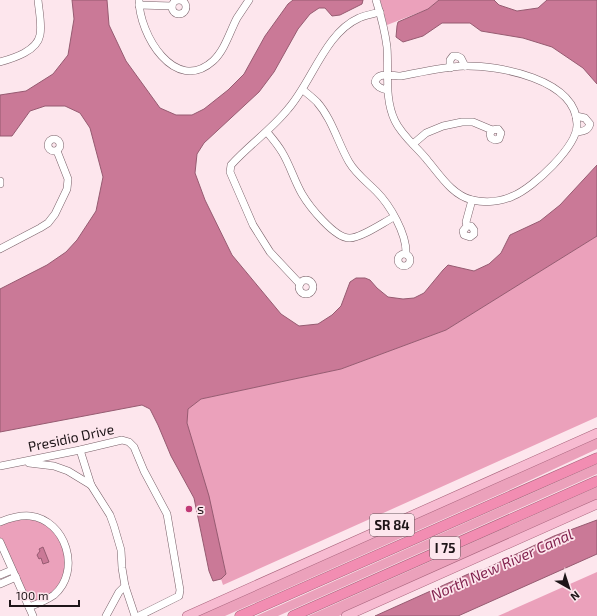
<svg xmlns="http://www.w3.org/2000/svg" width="597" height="616" font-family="'Exo 2',sans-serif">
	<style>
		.green { fill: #eba1bb }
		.water { fill: #ca7997; stroke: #965b71 }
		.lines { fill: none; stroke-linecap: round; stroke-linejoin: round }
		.minor-casing { stroke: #796169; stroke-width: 8 }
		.major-casing { stroke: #a8637c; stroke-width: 10 }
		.highway-casing { stroke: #a8637c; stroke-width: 11 }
		.minor { stroke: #fff; stroke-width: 7 }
		.major { stroke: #f7bbd1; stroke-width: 9 }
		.highway { stroke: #f28db2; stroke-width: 10 }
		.poi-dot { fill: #c13976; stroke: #fde6ed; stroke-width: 1.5 }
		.labels { text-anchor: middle; stroke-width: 3.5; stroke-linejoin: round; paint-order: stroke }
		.shield { fill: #fde6ed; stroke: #615458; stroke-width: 1 }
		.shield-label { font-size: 13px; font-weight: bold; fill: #1e1518 }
		.street-label { font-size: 14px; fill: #1e1518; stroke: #fde6ed }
		.poi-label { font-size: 14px; fill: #1e1518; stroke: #fde6ed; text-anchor: start }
		.water-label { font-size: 15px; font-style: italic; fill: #7f1e4b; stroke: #fde6ed }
	</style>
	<rect width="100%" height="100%" fill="#fde6ed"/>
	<!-- green -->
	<g class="green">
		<path d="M380 0H439L428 9 387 25Z"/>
		<path d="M597 236V417L223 585 221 579 226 574 187 423V409L201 399 341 369 446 330Z"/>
		<path d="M597 437V449L507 491 225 616H195Z"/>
		<path d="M597 464V474L278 616H256Z"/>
		<path d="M597 487V501L339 616H308Z"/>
		<path d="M29 516 57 530 69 559 60 588 29 607 0 542V522Z"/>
		<path d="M597 572V616H498Z"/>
	</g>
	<!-- water -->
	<g class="water">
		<path d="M72 0H107L109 25 126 61 160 108 176 115H192L204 109 228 90 244 74 265 36 288 4 293 0H363L362 4 340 15 332 16 325 8H319L310 14 298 29 274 72 259 92 204 143 197 154 195 173 205 200 232 255 281 314 299 326 318 324 332 315 341 306 350 282 356 278H365L370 280 377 288 388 297 403 299 414 298 424 293 443 270 448 265 474 271 489 264 501 253 510 235 540 221 560 205 597 165V236L446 330 341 369 201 399 188 409 187 423 209 496 226 574 221 579 213 581 209 571 194 498 171 456 158 425 150 409 142 405 0 432V289L47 265 66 252 77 240 96 211 103 177 90 128 80 113 65 106H45L30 111 12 136H0V95L26 91 53 74 68 55 74 19Z"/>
		<path d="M439 0H494L499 5 517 11 538 8 547 0H597V84L583 68 552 47 523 38 481 31 470 23H442L423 36 403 42 396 37 397 26 398 22 428 9Z"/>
		<path d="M597 520V554L458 616H375L475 571 483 570 554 536Z"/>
		<path d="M43 547 49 562 43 564 41 558 39 559 37 555 40 551 39 549Z"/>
	</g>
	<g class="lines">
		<defs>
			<g id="minor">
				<path d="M139 0C139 34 175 95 213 61 225 50 230 31 237 18 241 12 245 6 249 0"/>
				<path d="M376 0C381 16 385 31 387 47 389 72 384 98 395 121 402 136 418 148 428 161 440 175 452 195 472 200 486 203 500 202 513 196 533 188 578 146 577 124 576 79 498 65 464 66 443 67 422 72 401 76 392 76 378 71 375 82 377 87 382 89 387 90"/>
				<circle cx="179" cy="7" r="7"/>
				<path d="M139 5 172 6"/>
				<path d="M0 62C14 58 37 51 40 35 42 24 39 11 38 0"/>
				<path d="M450 68V60L453 56H457L461 58 465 66"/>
				<path d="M303 90C308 94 313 98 317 102 332 119 338 143 349 162 356 174 367 182 376 191 390 205 407 234 406 254"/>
				<path d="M576 116 585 118 590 124C588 131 583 131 577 132"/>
				<path d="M267 132C272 138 278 145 282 152 290 165 294 180 302 194 309 206 335 239 350 238 361 238 384 222 394 217"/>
				<circle cx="54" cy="145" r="6"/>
				<path d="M413 144 426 133 443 126 462 122H473L492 130 498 129 501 133 499 139 495 140 491 138 490 134 492 130"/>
				<path d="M0 181V184"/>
				<path d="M467 226H471L474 230V234L470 237 464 235 463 231 467 226 466 222 472 200"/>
				<path d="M0 249 40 228 48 223 55 214 67 189 68 179 57 151"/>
				<circle cx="404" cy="260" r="6"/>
				<circle cx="306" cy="287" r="7"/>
				<path d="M300 284 270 252 253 225 230 172 231 165C249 145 271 130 288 109 312 82 325 33 359 18 365 15 373 14 380 12"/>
				<path d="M80 450 91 485 110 515 114 526 121 550 122 568 125 586 135 616"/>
				<path d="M29 463 54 466 68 471 91 485"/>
				<path d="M0 466 80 450 122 440 129 442 134 447 144 471 167 514 180 590 179 596 139 616"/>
				<path d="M0 522C10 518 19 515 30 516 66 520 82 571 54 595 47 600 37 604 29 607"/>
				<path d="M0 542 33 616"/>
				<path d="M0 575 12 570"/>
				<path d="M0 584 16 577"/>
				<path d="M106 616 119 592 125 586"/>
			</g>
			<g id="major">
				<path d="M187 616 597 433"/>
				<path d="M346 616 597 504"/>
			</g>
			<g id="highway">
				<path d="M240 616 597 458"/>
				<path d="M293 616 597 481"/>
			</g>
		</defs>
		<!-- minor casing -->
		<use href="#minor" class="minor-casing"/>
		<!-- major casing -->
		<use href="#major" class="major-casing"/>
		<!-- highway casing -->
		<use href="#highway" class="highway-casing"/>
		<!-- minor -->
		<use href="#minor" class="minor"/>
		<!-- major -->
		<use href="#major" class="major"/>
		<!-- highway -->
		<use href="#highway" class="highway"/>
	</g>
	<!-- markers -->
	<circle class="poi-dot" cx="189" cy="509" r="4"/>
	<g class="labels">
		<!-- shield labels -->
		<g class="shield">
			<rect x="370" y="514" width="44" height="22" rx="3"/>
			<rect x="430" y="537" width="30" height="22" rx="3"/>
		</g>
		<g class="shield-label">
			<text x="392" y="530">SR 84</text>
			<text x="445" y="553">I 75</text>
		</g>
		<!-- street labels -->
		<g class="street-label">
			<text transform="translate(71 438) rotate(-12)" y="5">Presidio Drive</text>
		</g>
		<!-- poi labels -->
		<g class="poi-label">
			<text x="197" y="514">s</text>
		</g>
		<!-- water labels -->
		<g class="water-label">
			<text transform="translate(502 565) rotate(-24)" y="5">North New River Canal</text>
		</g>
	</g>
	<!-- north arrow -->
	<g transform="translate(569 588) rotate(141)" stroke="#fde6ed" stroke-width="3" paint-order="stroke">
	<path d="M0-3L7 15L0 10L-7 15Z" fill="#1e1518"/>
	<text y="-6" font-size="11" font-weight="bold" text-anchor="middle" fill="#1e1518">N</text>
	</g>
	<!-- scale -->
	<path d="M10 600v6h69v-6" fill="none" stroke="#1e1518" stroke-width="2"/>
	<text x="16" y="600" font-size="12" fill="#1e1518" stroke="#fde6ed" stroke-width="3" paint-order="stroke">100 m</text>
</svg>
